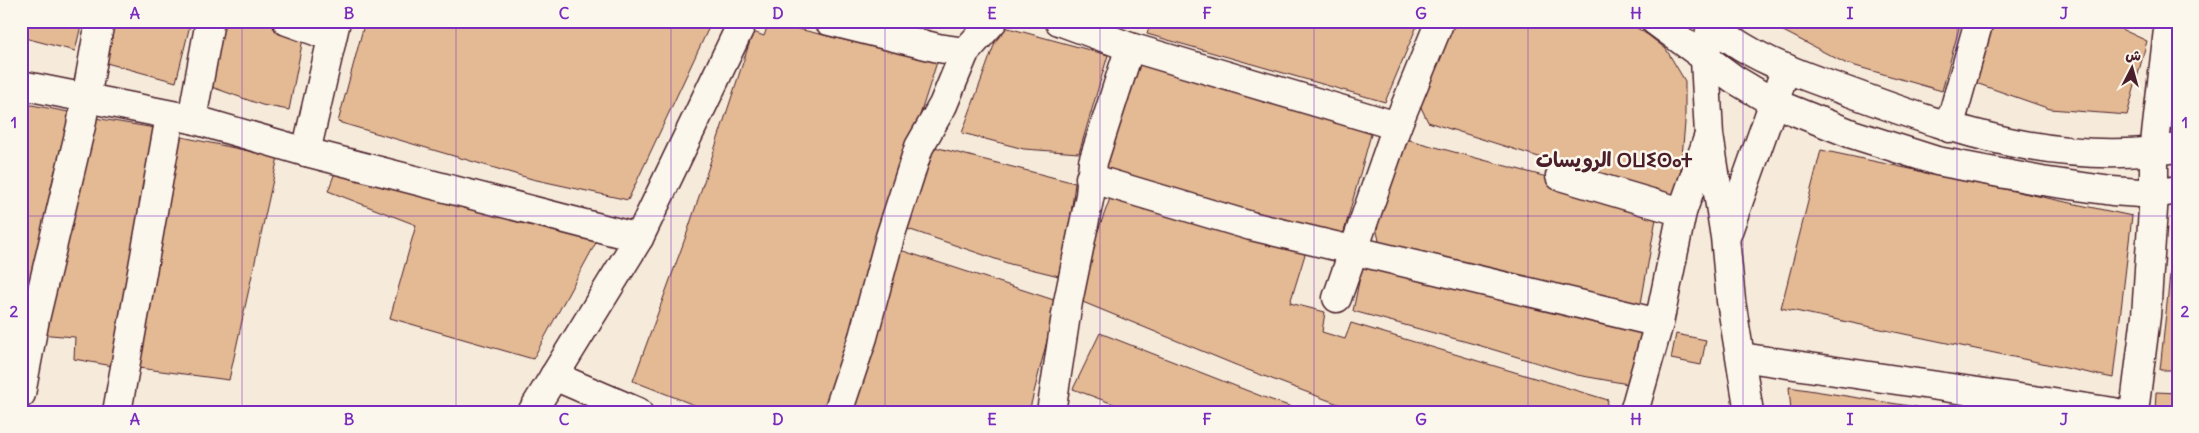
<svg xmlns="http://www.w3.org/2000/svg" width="2199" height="433" font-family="Delius,'Playpen Sans Arabic','Noto Sans Tifinagh',sans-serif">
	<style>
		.building { fill: #e3ba94; stroke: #4a1f2b }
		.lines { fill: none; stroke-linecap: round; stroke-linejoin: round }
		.street-casing { stroke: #4a1f2b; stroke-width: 31 }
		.secondary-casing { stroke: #4a1f2b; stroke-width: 31 }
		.street { stroke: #fbf7ec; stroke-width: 28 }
		.secondary { stroke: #fbf7ec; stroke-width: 28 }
		.grid { fill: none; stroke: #7b2cbf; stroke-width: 1; stroke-opacity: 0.55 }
		.labels { text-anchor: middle; stroke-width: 5; stroke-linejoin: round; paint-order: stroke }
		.district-label { font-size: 20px; font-weight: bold; fill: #4a1f2b; stroke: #fbf7ec }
		.neatline { fill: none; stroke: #7b2cbf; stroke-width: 2 }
		.grid-label { font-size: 16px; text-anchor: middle; font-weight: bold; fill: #7b2cbf }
	</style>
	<rect width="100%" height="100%" fill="#f6ebda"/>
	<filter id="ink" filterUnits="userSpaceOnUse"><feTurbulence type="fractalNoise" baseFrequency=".02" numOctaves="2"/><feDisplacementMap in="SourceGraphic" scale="10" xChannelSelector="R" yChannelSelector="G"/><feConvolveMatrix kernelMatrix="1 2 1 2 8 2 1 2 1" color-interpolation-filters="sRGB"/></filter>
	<g filter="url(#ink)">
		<!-- building -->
		<g class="building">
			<path d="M21 21H82L75 51 21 37Z"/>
			<path d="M110 21H191L176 82 99 61Z"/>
			<path d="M225 21H267L293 29 303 39 289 110 262 105 206 85Z"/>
			<path d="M365 21H711V23L628 200 532 179 338 122Z"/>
			<path d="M1151 21H1419L1385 102 1147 34Z"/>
			<path d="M1452 21H1626L1648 35 1666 49 1685 81V123L1678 201 1428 122 1417 99Z"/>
			<path d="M1764 21H1961L1942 91 1845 63Z"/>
			<path d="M1990 21H2104L2147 41 2127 115 2050 109 1973 82Z"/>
			<path d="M769 22 937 62 825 412H712L633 381 686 236 753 32 764 36Z"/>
			<path d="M1001 26 1108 55 1079 153 1024 149 962 133Z"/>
			<path d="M1135 62 1373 127 1342 239 1097 167Z"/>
			<path d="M21 103 74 113 62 170H55L21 326Z"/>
			<path d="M89 117 155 128 118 367 74 359 75 337 38 334Z"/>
			<path d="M177 136 278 157 229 380 131 367Z"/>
			<path d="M1402 138 1658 207 1640 309 1380 245 1375 223Z"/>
			<path d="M923 144 1075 183 1063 277 1010 264 899 226Z"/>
			<path d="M1821 150 2132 216 2113 378 1781 308Z"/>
			<path d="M336 170 599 237 533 359 390 318 416 225 328 191Z"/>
			<path d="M1112 193 1307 248 1290 303 1325 312 1322 332 1345 339 1351 323 1608 400 1605 412H1344L1346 407 1248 370 1073 298Z"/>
			<path d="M2177 208 2178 370H2160Z"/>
			<path d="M894 248 1057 301 1029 412H848Z"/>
			<path d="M1363 262 1645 330 1628 384 1577 375 1478 345 1353 311Z"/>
			<path d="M1100 333 1266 398 1306 412H1135L1073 389Z"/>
			<path d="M1676 334 1706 340 1701 365 1671 359Z"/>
			<path d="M1789 387 1948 412H1791Z"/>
			<path d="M2156 392 2178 393V412H2155Z"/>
		</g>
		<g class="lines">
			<defs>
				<g id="street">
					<path d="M287 21 332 37"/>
					<path d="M829 21 938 48 965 52 993 21"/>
					<path d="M1059 21 1130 47 1397 126 1440 21"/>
					<path d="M1711 25 1705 59 1709 135 1725 237 1731 301 1749 412"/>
					<path d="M21 85 192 119 306 152 639 238"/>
					<path d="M192 119 210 21"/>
					<path d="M1949 128 1979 21"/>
					<path d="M306 152 336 21"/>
					<path d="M1560 176 1682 212"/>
					<path d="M1090 178 1251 226 1659 323"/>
					<path d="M1727 234 1786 68"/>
					<path d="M1337 298 1397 126"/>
					<path d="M1741 357 2114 412"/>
					<path d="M554 376 638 412"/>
					<path d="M21 394 35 319 81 126 100 21"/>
					<path d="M117 412 170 116"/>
					<path d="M532 412 639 238 743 21"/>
					<path d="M838 412 863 337 890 237 919 147 943 105 965 52"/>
					<path d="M1051 412 1068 302 1090 195 1093 162 1130 47"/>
					<path d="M1634 412 1659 323 1682 212 1708 138"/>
					<path d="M2134 412 2146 316 2154 194V152L2169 21"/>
				</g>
				<g id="secondary">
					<path d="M1655 21 1734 79 1774 103 1852 134 1937 161 2042 181 2112 191 2154 194 2178 190"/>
					<path d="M1708 21C1746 57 1801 75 1849 92 1958 132 2060 167 2178 148"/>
				</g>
			</defs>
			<!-- street casing -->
			<use href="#street" class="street-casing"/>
			<!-- secondary casing -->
			<use href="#secondary" class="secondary-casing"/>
			<!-- street -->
			<use href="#street" class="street"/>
			<!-- secondary -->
			<use href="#secondary" class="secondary"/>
		</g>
	</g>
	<!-- grid -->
	<path class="grid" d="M242 21V412M456 21V412M671 21V412M885 21V412M1100 21V412M1314 21V412M1528 21V412M1743 21V412M1957 21V412M21 216H2178"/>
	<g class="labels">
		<!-- district labels -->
		<g class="district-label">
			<text x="1614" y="167">الرويسات ⵔⵡⵉⵙⴰⵜ</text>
		</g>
	</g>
	<!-- margin -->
	<rect width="2199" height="433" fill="none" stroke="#fbf7ec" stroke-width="55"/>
	<!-- north arrow -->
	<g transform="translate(2132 68) rotate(6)" stroke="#fbf7ec" stroke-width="4" paint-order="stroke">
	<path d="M0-4L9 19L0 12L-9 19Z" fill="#4a1f2b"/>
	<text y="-8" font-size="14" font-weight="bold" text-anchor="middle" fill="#4a1f2b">ش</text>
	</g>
	<rect x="28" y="28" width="2144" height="378" class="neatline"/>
	<g class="grid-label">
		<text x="135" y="19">A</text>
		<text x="349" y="19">B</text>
		<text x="564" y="19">C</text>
		<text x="778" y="19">D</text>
		<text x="992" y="19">E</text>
		<text x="1207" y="19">F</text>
		<text x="1421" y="19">G</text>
		<text x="1636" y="19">H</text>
		<text x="1850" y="19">I</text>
		<text x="2064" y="19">J</text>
		<text x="14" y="128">1</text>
		<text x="2185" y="128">1</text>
		<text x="14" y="317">2</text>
		<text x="2185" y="317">2</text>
		<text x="135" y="425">A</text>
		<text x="349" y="425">B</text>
		<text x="564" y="425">C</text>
		<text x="778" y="425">D</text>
		<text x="992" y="425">E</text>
		<text x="1207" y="425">F</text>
		<text x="1421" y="425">G</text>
		<text x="1636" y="425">H</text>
		<text x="1850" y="425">I</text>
		<text x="2064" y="425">J</text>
	</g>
</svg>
